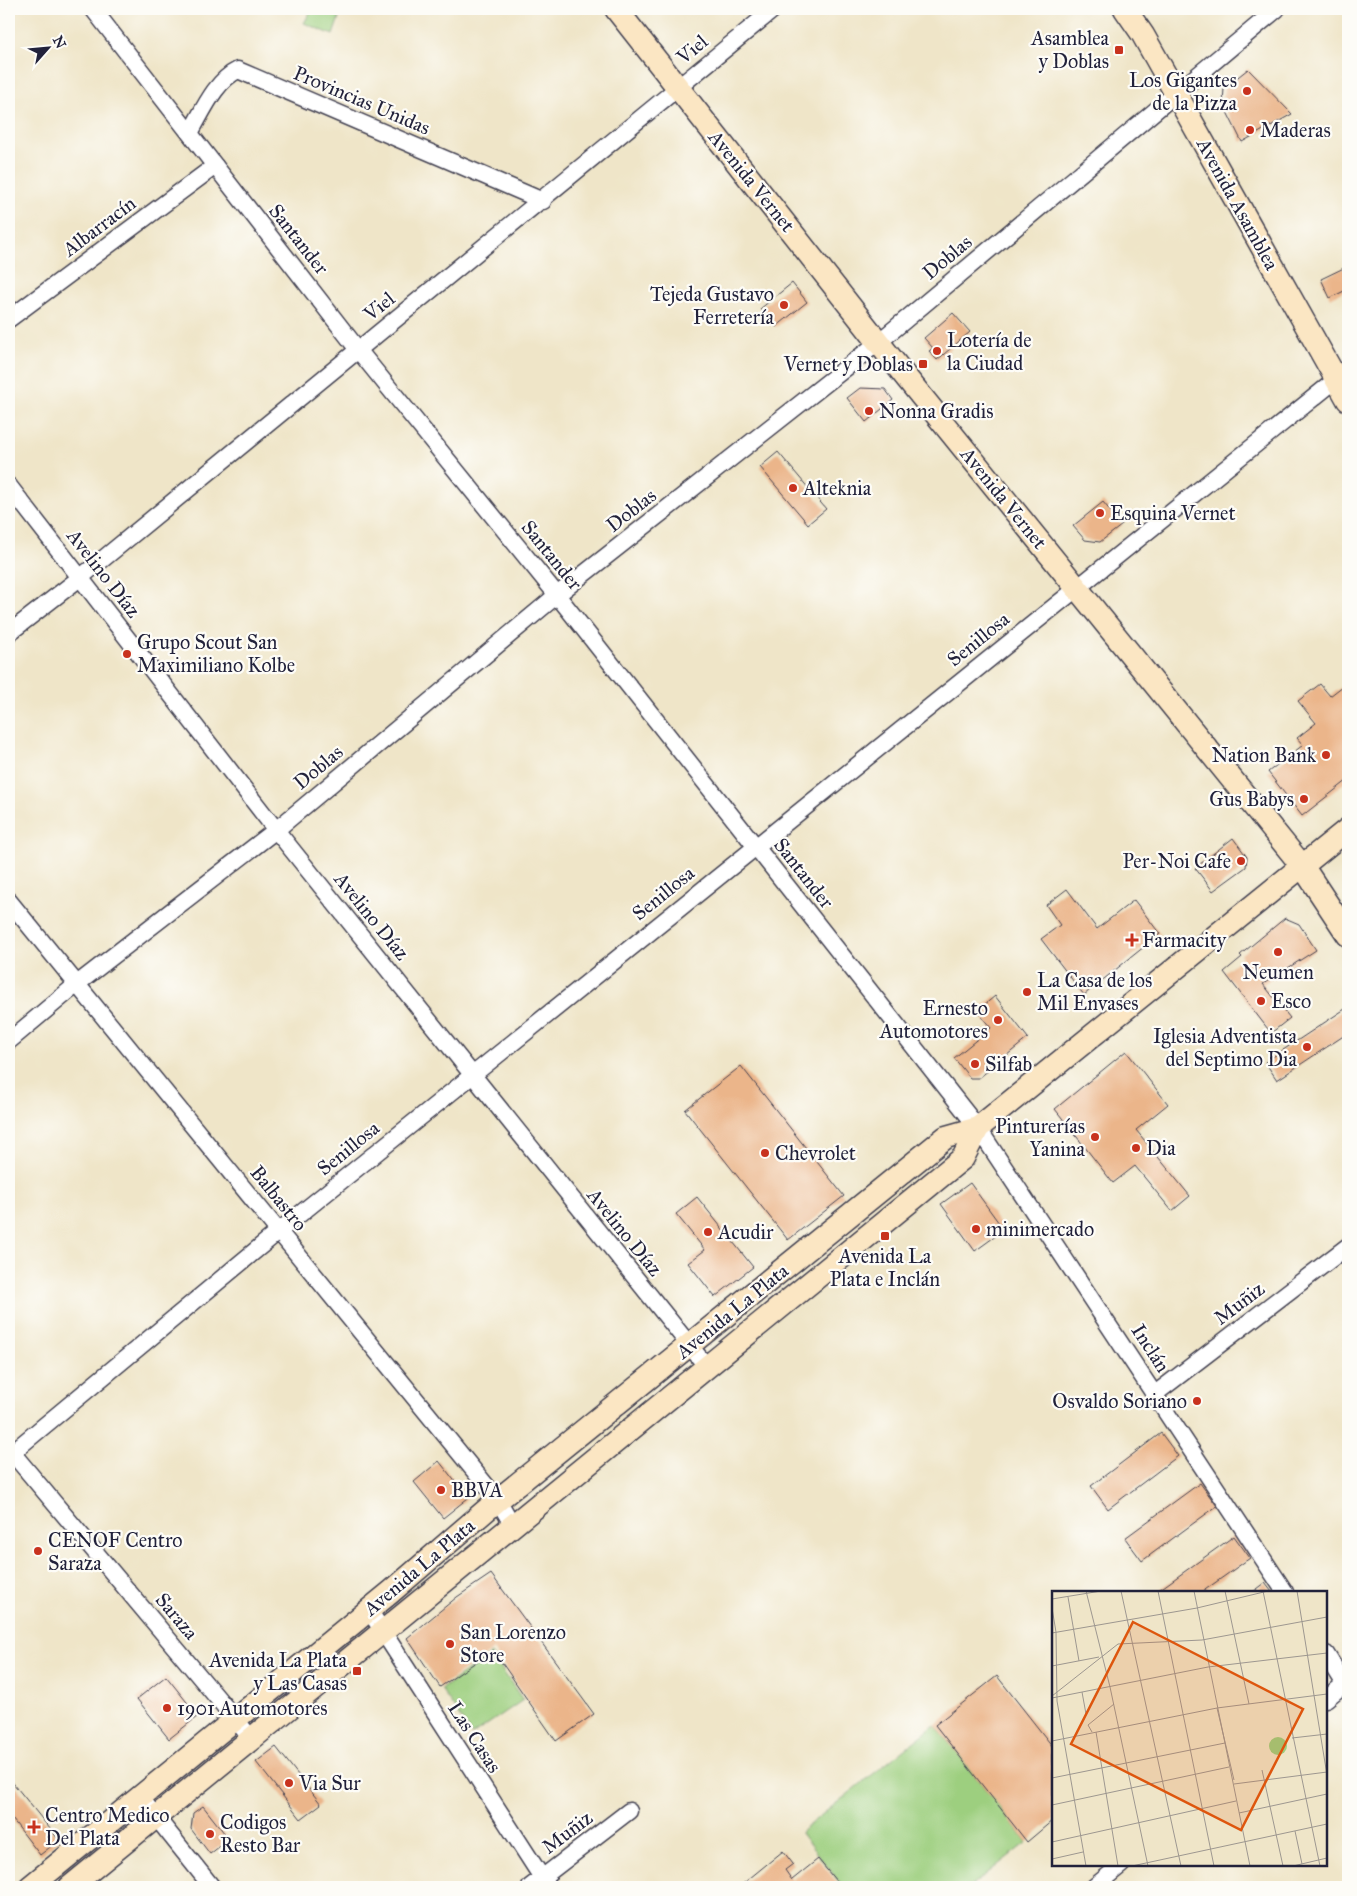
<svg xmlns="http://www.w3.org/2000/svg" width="1357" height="1896" font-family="'IM FELL Great Primer',serif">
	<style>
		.green { fill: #9dcf7f; stroke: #60785d }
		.building { fill: #ebb58a }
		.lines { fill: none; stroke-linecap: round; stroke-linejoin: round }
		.minor-casing { stroke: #413f50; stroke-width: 19 }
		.secondary-casing { stroke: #413f50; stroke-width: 25 }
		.minor { stroke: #fff; stroke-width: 16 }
		.secondary { stroke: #fbe6c3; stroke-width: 22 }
		.poi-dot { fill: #c8321e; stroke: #fdfcf7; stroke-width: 2 }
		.labels { text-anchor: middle; stroke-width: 4.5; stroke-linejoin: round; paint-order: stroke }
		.poi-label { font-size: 20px; fill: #22223b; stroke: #fdfcf7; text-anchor: start }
		.street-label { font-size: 20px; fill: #22223b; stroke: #fdfcf7 }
		.inset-road { fill: none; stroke: #9d9790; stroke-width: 1 }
		.view { fill: #de560e; fill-opacity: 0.15; stroke: #de560e; stroke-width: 2.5 }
		.inset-edge { fill: none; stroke: #22223b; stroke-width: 2.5 }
	</style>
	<rect width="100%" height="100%" fill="#fdfcf7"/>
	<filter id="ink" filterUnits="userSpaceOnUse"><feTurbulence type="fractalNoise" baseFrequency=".02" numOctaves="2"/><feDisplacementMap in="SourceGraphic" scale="10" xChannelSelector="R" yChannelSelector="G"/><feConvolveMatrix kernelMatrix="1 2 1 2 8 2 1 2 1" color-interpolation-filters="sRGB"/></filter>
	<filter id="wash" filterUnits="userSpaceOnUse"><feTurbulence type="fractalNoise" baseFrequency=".0096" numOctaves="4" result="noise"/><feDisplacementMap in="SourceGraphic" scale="20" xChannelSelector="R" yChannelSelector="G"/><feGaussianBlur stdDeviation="1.12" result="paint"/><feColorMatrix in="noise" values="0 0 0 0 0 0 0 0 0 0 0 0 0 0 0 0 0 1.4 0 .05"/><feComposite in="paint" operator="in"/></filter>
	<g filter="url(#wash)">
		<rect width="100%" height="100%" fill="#efe5c8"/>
		<!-- green -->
		<g class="green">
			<path d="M312 9H342L333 35 304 23Z"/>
			<path d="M491 1654 523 1700 472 1735 441 1689Z"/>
			<path d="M935 1725 1027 1842 970 1887H843L800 1832Z"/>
		</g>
		<g id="blocks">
			<!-- building -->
			<g class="building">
				<path d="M1248 69 1292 114 1242 142 1223 104 1224 88Z"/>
				<path d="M1348 266V289L1330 298 1321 279Z"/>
				<path d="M792 283 807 302 776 327 760 309Z"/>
				<path d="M953 313 970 332 937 360 929 351 933 348 924 338Z"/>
				<path d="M860 388 885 389 893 400 866 422 847 398Z"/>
				<path d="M778 452 826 509 808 524 760 467Z"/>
				<path d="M1103 502 1122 525 1100 542 1085 540 1073 526Z"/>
				<path d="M1348 682V780L1302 816 1268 772 1303 745 1297 738 1316 723 1298 701 1320 684 1330 696Z"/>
				<path d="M1233 838 1247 857 1246 867 1213 891 1195 868Z"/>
				<path d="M1067 889 1097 929 1134 900 1160 934 1084 995 1041 939 1060 925 1046 905Z"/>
				<path d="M1285 918 1299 924 1316 950 1263 984 1290 1018 1271 1033 1224 972 1242 957 1240 955Z"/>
				<path d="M995 996 1028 1038 979 1078H970L954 1058 991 1028 977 1011Z"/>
				<path d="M1348 1007V1033L1277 1080 1265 1062Z"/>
				<path d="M1126 1051 1168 1104 1136 1130 1190 1196 1172 1211 1135 1166 1113 1183 1055 1109Z"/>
				<path d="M741 1066 844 1196 788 1240 685 1110Z"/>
				<path d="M970 1183 1004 1230 975 1251 941 1204Z"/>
				<path d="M697 1197 753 1267 715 1297 688 1263 705 1250 676 1214Z"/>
				<path d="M1161 1433 1178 1456 1108 1509 1091 1486Z"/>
				<path d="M439 1461 468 1498 443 1518 414 1482Z"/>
				<path d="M1200 1483 1217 1506 1142 1561 1125 1538Z"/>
				<path d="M1234 1536 1250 1558 1202 1592H1161L1159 1590Z"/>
				<path d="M491 1574 594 1714 556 1741 493 1650 440 1687 407 1638 457 1597Z"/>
				<path d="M1265 1583 1272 1592H1253Z"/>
				<path d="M166 1676 198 1716 169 1739 137 1699Z"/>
				<path d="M997 1676 1053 1747V1820L1027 1842 935 1725Z"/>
				<path d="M276 1747 321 1804 301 1819 256 1762Z"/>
				<path d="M9 1778 59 1840 40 1855 9 1815Z"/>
				<path d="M203 1806 229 1839 210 1854 191 1829 193 1813Z"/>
				<path d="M783 1851 793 1864 785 1870 792 1880 818 1859 841 1887H739Z"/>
			</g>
		</g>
	</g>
	<g filter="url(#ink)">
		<use href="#blocks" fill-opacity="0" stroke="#413f50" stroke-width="1"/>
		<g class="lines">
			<defs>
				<g id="minor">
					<path d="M93 9 359 351 557 595 978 1128 1285 1592"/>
					<path d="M190 133C203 111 215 81 238 70L543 201"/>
					<path d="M9 319 215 166"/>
					<path d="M9 486 276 830 707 1367"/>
					<path d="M9 633 81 577 774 9"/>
					<path d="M9 901 498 1500 512 1524"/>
					<path d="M9 1041 77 984 276 830 557 595 880 341 1277 9"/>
					<path d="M1155 1394 1348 1246"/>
					<path d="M9 1449 251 1738"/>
					<path d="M9 1455 279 1231 1348 370"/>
					<path d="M369 1610 548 1887"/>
					<path d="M1326 1654 1348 1689"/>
					<path d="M1326 1699 1348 1681"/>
					<path d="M140 1797 212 1887"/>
					<path d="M530 1887 629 1811"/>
					<path d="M1094 1887 1121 1865"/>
				</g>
				<g id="secondary">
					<path d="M616 9 905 376 1303 867 1348 935"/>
					<path d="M1125 9 1143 35 1348 400"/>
					<path d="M30 1887 391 1592 498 1500 946 1137 978 1128 1348 829"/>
					<path d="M70 1887 963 1158 978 1128"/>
				</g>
			</defs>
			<!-- minor casing -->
			<use href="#minor" class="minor-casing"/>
			<!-- secondary casing -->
			<use href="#secondary" class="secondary-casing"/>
			<!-- minor -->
			<use href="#minor" class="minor"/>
			<!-- secondary -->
			<use href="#secondary" class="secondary"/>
		</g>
	</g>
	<!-- markers -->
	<g class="poi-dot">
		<rect x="1114" y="45" width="10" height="10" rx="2.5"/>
		<circle cx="1247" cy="91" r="5"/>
		<circle cx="1250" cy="130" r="5"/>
		<circle cx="784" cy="305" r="5"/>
		<circle cx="937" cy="351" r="5"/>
		<rect x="918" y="359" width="10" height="10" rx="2.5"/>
		<circle cx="869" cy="411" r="5"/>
		<circle cx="793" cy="488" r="5"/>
		<circle cx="1100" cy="513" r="5"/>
		<circle cx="127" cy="654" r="5"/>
		<circle cx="1326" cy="755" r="5"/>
		<circle cx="1304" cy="799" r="5"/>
		<circle cx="1241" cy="861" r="5"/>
		<path d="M1129.5 932.5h5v5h5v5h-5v5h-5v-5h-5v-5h5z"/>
		<circle cx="1278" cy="952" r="5"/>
		<circle cx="1027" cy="992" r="5"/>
		<circle cx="1261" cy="1001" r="5"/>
		<circle cx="998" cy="1020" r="5"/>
		<circle cx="1307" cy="1047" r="5"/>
		<circle cx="975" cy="1064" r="5"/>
		<circle cx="1095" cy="1137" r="5"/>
		<circle cx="1136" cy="1148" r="5"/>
		<circle cx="765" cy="1153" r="5"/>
		<circle cx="976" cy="1229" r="5"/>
		<circle cx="708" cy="1232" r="5"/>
		<rect x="880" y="1231" width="10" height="10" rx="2.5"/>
		<circle cx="1197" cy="1401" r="5"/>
		<circle cx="441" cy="1490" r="5"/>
		<circle cx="38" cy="1551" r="5"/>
		<circle cx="450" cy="1644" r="5"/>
		<rect x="352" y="1666" width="10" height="10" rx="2.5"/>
		<circle cx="167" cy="1708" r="5"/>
		<circle cx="289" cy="1783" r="5"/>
		<path d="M31.5 1819.5h5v5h5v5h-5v5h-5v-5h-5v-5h5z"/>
		<circle cx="210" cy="1834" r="5"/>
	</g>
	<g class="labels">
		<!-- poi labels -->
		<g class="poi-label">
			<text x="1109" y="45" text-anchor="end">Asamblea<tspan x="1109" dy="23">y Doblas</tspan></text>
			<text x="1237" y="87" text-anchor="end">Los Gigantes<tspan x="1237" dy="23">de la Pizza</tspan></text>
			<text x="1260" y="137">Maderas</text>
			<text x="774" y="301" text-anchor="end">Tejeda Gustavo<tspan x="774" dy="23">Ferretería</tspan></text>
			<text x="947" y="347">Lotería de<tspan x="947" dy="23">la Ciudad</tspan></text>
			<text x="913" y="371" text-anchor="end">Vernet y Doblas</text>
			<text x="879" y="418">Nonna Gradis</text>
			<text x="803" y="495">Alteknia</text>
			<text x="1110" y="520">Esquina Vernet</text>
			<text x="137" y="649">Grupo Scout San<tspan x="137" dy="23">Maximiliano Kolbe</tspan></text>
			<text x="1316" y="762" text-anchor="end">Nation Bank</text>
			<text x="1294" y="806" text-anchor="end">Gus Babys</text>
			<text x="1231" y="868" text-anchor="end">Per-Noi Cafe</text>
			<text x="1142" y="947">Farmacity</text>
			<text x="1278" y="979" text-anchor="middle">Neumen</text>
			<text x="1037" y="987">La Casa de los<tspan x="1037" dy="23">Mil Envases</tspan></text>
			<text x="1271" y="1008">Esco</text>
			<text x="988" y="1015" text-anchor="end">Ernesto<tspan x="988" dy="23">Automotores</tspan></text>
			<text x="1297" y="1043" text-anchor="end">Iglesia Adventista<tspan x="1297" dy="23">del Septimo Dia</tspan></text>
			<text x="985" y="1071">Silfab</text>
			<text x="1085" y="1133" text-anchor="end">Pinturerías<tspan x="1085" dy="23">Yanina</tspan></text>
			<text x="1146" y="1155">Dia</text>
			<text x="775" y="1160">Chevrolet</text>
			<text x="986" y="1236">minimercado</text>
			<text x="718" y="1239">Acudir</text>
			<text x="885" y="1263" text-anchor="middle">Avenida La<tspan x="885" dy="23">Plata e Inclán</tspan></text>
			<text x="1187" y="1408" text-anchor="end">Osvaldo Soriano</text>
			<text x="451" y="1497">BBVA</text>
			<text x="48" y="1547">CENOF Centro<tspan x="48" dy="23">Saraza</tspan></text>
			<text x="460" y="1639">San Lorenzo<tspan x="460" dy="23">Store</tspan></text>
			<text x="347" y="1667" text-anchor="end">Avenida La Plata<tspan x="347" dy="23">y Las Casas</tspan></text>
			<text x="177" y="1715">1901 Automotores</text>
			<text x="299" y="1790">Via Sur</text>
			<text x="45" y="1822">Centro Medico<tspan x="45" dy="23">Del Plata</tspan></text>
			<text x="220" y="1829">Codigos<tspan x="220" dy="23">Resto Bar</tspan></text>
		</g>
		<!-- street labels -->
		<g class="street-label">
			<text transform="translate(692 49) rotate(-40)" y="7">Viel</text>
			<text transform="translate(362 100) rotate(23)" y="7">Provincias Unidas</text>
			<text transform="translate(752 181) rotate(51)" y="7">Avenida Vernet</text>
			<text transform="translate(1238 204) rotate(61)" y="7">Avenida Asamblea</text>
			<text transform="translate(99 226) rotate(-37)" y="7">Albarracín</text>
			<text transform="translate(299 239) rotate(52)" y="7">Santander</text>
			<text transform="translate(947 257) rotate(-40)" y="7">Doblas</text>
			<text transform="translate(379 306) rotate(-39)" y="7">Viel</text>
			<text transform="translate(1004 498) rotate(51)" y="7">Avenida Vernet</text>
			<text transform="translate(631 510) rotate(-38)" y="7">Doblas</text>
			<text transform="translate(552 555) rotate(51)" y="7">Santander</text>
			<text transform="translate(104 573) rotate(52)" y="7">Avelino Díaz</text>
			<text transform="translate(978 639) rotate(-39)" y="7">Senillosa</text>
			<text transform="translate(318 767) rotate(-40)" y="7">Doblas</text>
			<text transform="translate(804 873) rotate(52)" y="7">Santander</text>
			<text transform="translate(663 893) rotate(-39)" y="7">Senillosa</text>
			<text transform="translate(372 916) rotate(51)" y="7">Avelino Díaz</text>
			<text transform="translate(348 1148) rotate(-39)" y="7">Senillosa</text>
			<text transform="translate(279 1198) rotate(51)" y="7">Balbastro</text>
			<text transform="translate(625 1232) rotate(51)" y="7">Avelino Díaz</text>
			<text transform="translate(1239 1303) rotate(-37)" y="7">Muñiz</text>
			<text transform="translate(732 1311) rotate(-39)" y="7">Avenida La Plata</text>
			<text transform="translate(1151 1348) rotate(57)" y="7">Inclán</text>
			<text transform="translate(419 1567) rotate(-40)" y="7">Avenida La Plata</text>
			<text transform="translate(177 1616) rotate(50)" y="7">Saraza</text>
			<text transform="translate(475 1737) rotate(57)" y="7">Las Casas</text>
			<text transform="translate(567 1832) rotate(-37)" y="7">Muñiz</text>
		</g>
	</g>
	<!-- overview -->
	<g transform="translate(1052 1591)">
		<rect width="275" height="275" fill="#efe5c8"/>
		<path d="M217 155a9 9 0 1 1 18 0a9 9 0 1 1-18 0Z" fill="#9dcf7f"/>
		<path class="inset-road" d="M34 0 58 96 96 275M69 0 129 275M106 0 162 275M142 0 198 275M173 0 197 113M211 0 268 275M245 0 275 184M16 6 27 70M0 8 49 0M0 17 4 41 5 110 34 275M0 42 145 17 216 0M0 75 47 66M30 101 34 123M0 105 66 53 150 49 275 26M0 107 156 76 275 62M165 117 182 189M40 141 36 134 62 113M44 141 66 275M240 147 275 143M0 150 165 117 275 103M210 179 231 275M0 187 173 152M182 193 275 181M0 214 177 176M187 222 275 203M243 240 250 273M0 251 184 210M0 268 31 261M80 275 275 233M241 275 275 267"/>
		<path class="view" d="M81 31 251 118 189 239 19 153Z"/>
		<rect width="275" height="275" class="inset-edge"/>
	</g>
	<!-- margin -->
	<rect width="1357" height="1896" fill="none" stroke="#fdfcf7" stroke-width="30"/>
	<!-- north arrow -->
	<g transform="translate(48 48) rotate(63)" stroke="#fdfcf7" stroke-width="4" paint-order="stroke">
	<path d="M0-4L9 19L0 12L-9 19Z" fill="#22223b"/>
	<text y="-8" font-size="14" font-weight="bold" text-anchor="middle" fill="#22223b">N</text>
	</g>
</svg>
